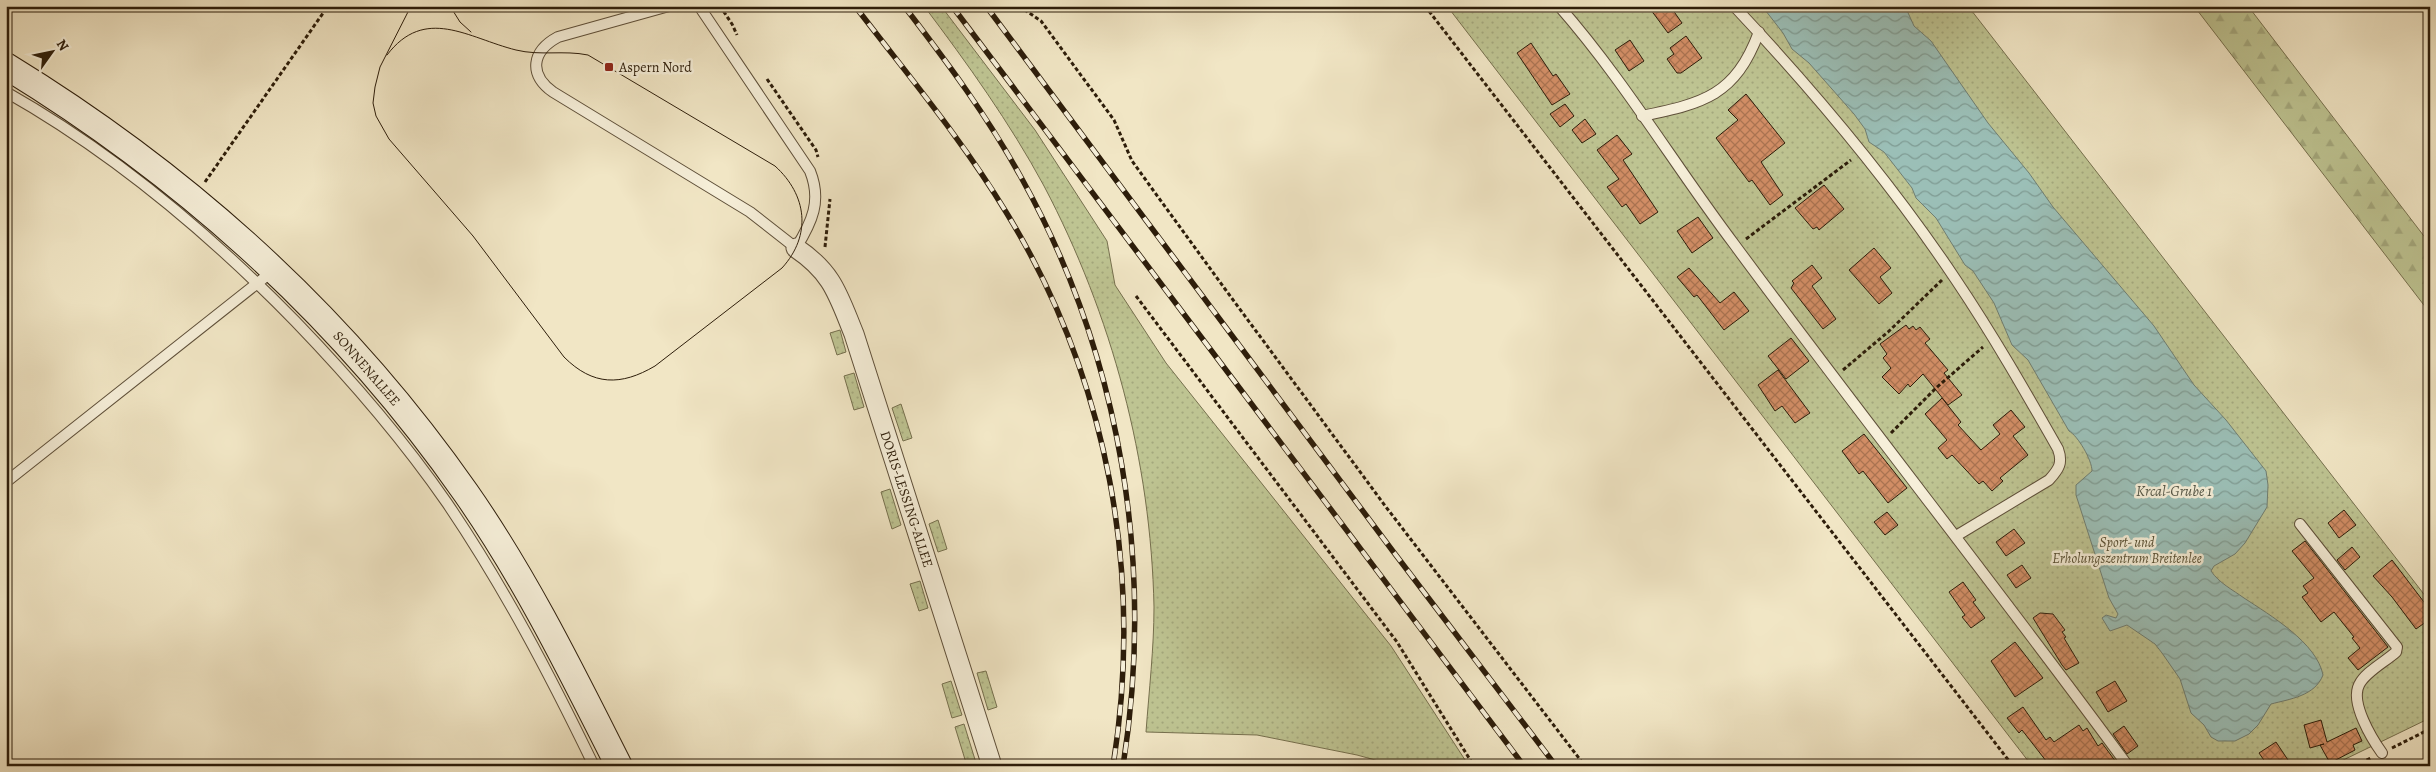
<svg xmlns="http://www.w3.org/2000/svg" width="2436" height="772" font-family="Alegreya,serif">
	<style>
		.grass { fill: url(#grass-dots); stroke: #76704e }
		.forest { fill: url(#forest-firs); stroke: #76704e }
		.water { fill: url(#water-waves); stroke: #6f7e72 }
		.building { fill: url(#building-cross-hatch); stroke: #2d1d0a }
		.lines { fill: none; stroke-linecap: round; stroke-linejoin: round }
		.lane-casing { stroke: #5e4f39; stroke-width: 12 }
		.street-casing { stroke: #5e4f39; stroke-width: 21 }
		.secondary-casing { stroke: #2d1d0a; stroke-width: 28 }
		.path { stroke: #2d1d0a; stroke-width: 3; stroke-dasharray: 4 2.5; stroke-linecap: butt }
		.lane { stroke: #f6efd9; stroke-width: 10 }
		.street { stroke: #f6efd9; stroke-width: 19 }
		.secondary { stroke: #f6efd9; stroke-width: 26 }
		.tram { stroke: #2d1d0a; stroke-width: 1 }
		.rail-casing { stroke: #2d1d0a; stroke-width: 5.5 }
		.rail { stroke: #f6efd9; stroke-width: 4; stroke-dasharray: 11; stroke-linecap: butt }
		.poi-dot { fill: #8f2418; stroke: #f6efd9; stroke-width: 2 }
		.labels { text-anchor: middle; stroke-width: 5; stroke-linejoin: round; paint-order: stroke }
		.poi-label { font-size: 14px; fill: #2d1d0a; stroke: #f6efd9; text-anchor: start }
		.street-label { font-size: 14px; fill: #2d1d0a; stroke: #f6efd9 }
		.park-label { font-size: 14px; font-style: italic; fill: #584f33; stroke: #f6efd9 }
		.water-label { font-size: 15px; font-style: italic; fill: #545647; stroke: #f6efd9 }
	</style>
	<defs>
		<pattern id="grass-dots" width="8" height="8" patternUnits="userSpaceOnUse" patternTransform="scale(1.25)"><rect width="8" height="8" fill="#bec492"/><path d="M2 2h.1M6 6h.1" fill="none" stroke="#a4a87d" stroke-width="1.8" stroke-linecap="round"/></pattern>
		<pattern id="forest-firs" width="22" height="20" patternUnits="userSpaceOnUse" patternTransform="scale(1.25)"><rect width="22" height="20" fill="#bec492"/><path d="M5 1l3.5 6h-7zM16 11l3.5 6h-7z" fill="#a4a87d"/></pattern>
		<pattern id="water-waves" width="16" height="10" patternUnits="userSpaceOnUse" patternTransform="scale(1.25)"><rect width="16" height="10" fill="#9bbfb7"/><path d="M0 5q4-4 8 0t8 0" fill="none" stroke="#7f9b93"/></pattern>
		<pattern id="building-cross-hatch" width="8" height="8" patternUnits="userSpaceOnUse" patternTransform="scale(1.25)"><rect width="8" height="8" fill="#d18d65"/><path d="M0 0l8 8M0 8l8-8" fill="none" stroke="#aa7351"/></pattern>
	</defs>
	<rect width="100%" height="100%" fill="#f1e6c5"/>
	<filter id="stains"><feTurbulence type="fractalNoise" baseFrequency=".004" numOctaves="4"/><feColorMatrix values="0 0 0 0 .2 0 0 0 0 .09 0 0 0 0 .02 0 0 0 .5 -.17"/></filter>
	<radialGradient id="worn" r=".72"><stop offset=".6" stop-color="#630" stop-opacity="0"/><stop offset="1" stop-color="#630" stop-opacity=".3"/></radialGradient>
	<!-- grass -->
	<g class="grass">
		<path d="M924 6H941L1035 130 1107 241 1115 285 1166 363 1391 646 1469 766H1397L1357 755 1257 735 1146 732C1149 691 1154 648 1154 607 1151 461 1112 315 1044 186 1010 123 967 63 924 6Z"/>
		<path d="M1447 6H1968L2430 602V718L2331 766H2032Z"/>
		<path d="M840 330 846 352 837 355 830 333Z"/>
		<path d="M854 373 864 407 854 410 844 376Z"/>
		<path d="M901 404 912 438 903 441 892 408Z"/>
		<path d="M890 489 901 525 892 529 881 492Z"/>
		<path d="M938 520 947 549 938 552 929 524Z"/>
		<path d="M920 581 928 608 919 611 910 584Z"/>
		<path d="M986 671 997 707 988 710 977 673Z"/>
		<path d="M951 681 962 715 952 718 942 684Z"/>
		<path d="M964 724 977 766H967L955 727Z"/>
	</g>
	<!-- forest -->
	<path class="forest" d="M2194 6H2248L2430 244V313Z"/>
	<!-- water -->
	<path class="water" d="M1762 6H1905L1914 26 1931 41 1988 123 2029 173 2053 207 2154 326 2194 385 2226 420 2266 471 2268 485 2267 507 2245 543 2235 554 2214 566 2211 571C2219 583 2233 590 2244 598 2270 615 2317 643 2323 675 2315 696 2290 699 2271 704L2258 725 2249 734 2235 741H2218L2211 737 2204 725 2191 713 2180 679 2162 653 2155 644 2127 625 2110 631 2102 618 2106 615 2116 618 2118 614 2109 598 2076 495V485L2092 471C2092 460 2078 436 2069 431L2028 360 2012 345 1994 303 1973 271 1965 265 1936 218 1916 198 1912 188 1884 152 1869 142 1865 129 1854 114 1809 63 1792 49 1783 33Z"/>
	<!-- building -->
	<g class="building">
		<path d="M1648 6H1670L1682 23 1668 33Z"/>
		<path d="M1686 36 1702 58 1681 73H1677L1667 59 1674 54 1670 48Z"/>
		<path d="M1630 40 1644 61 1629 71 1615 50Z"/>
		<path d="M1531 43 1553 76 1556 74 1570 94 1552 105 1517 53Z"/>
		<path d="M1746 94 1785 143 1761 162 1783 195 1770 205 1752 180 1749 182 1716 138 1738 120 1728 110Z"/>
		<path d="M1565 104 1574 116 1560 127 1550 114Z"/>
		<path d="M1585 119 1596 134 1582 143 1572 130Z"/>
		<path d="M1617 135 1632 154 1623 160 1658 212 1640 224 1626 204 1622 207 1607 187 1619 179 1597 150Z"/>
		<path d="M1824 185 1844 209 1819 230 1817 227 1813 229 1795 208Z"/>
		<path d="M1698 217 1713 238 1692 253 1677 231Z"/>
		<path d="M1874 248 1891 268 1880 277 1892 293 1879 304 1849 270Z"/>
		<path d="M1812 265 1822 278 1812 286 1836 319 1823 329 1791 288 1794 283 1792 281Z"/>
		<path d="M1689 268 1720 303 1734 292 1749 311 1724 330 1697 295 1694 297 1677 277Z"/>
		<path d="M1906 325 1909 329 1913 326 1916 330 1920 327 1930 339 1925 343 1948 370 1944 373 1962 395 1948 405 1923 374 1910 387 1908 384 1899 394 1882 377 1891 368 1883 358 1887 354 1880 344Z"/>
		<path d="M1791 338 1809 361 1786 379 1768 356Z"/>
		<path d="M1778 370 1810 413 1795 423 1782 406 1775 411 1758 385Z"/>
		<path d="M1942 398 1961 422 1958 425 1981 450 2000 434 1993 425 2011 410 2025 427 2013 436 2028 455 2000 478 2003 481 1992 491 1983 481 1979 484 1952 455 1947 459 1938 448 1947 440 1925 414Z"/>
		<path d="M1864 434 1907 488 1888 503 1863 471 1859 474 1842 451Z"/>
		<path d="M2344 510 2356 525 2339 538 2328 523Z"/>
		<path d="M1887 512 1898 525 1885 535 1874 522Z"/>
		<path d="M2014 529 2025 543 2006 556 1996 542Z"/>
		<path d="M2305 541 2388 647 2358 670 2348 658 2360 648 2352 638 2354 637 2334 612 2321 622 2302 597 2308 593 2303 586 2314 578 2292 551Z"/>
		<path d="M2352 547 2360 557 2345 570 2337 560Z"/>
		<path d="M2392 560 2430 610V619L2416 629 2392 597 2373 576Z"/>
		<path d="M2022 565 2031 578 2016 588 2007 575Z"/>
		<path d="M1963 582 1976 600 1973 602 1985 618 1971 628 1962 617 1965 615 1949 592Z"/>
		<path d="M2040 613 2053 614 2065 630 2062 632 2066 637 2064 638 2079 663 2066 670 2062 665 2033 618Z"/>
		<path d="M2015 642 2043 678 2015 697 1991 661Z"/>
		<path d="M2115 681 2127 701 2108 712 2096 692Z"/>
		<path d="M2023 707 2046 740 2050 737 2054 742 2079 725 2083 731 2087 728 2098 746 2102 743 2116 762 2111 766H2050L2022 730 2019 733 2007 718Z"/>
		<path d="M2321 720 2327 742 2356 728 2362 741 2353 745 2355 750 2330 763 2320 745 2324 744 2310 748 2304 725Z"/>
		<path d="M2124 726 2138 746 2127 754 2113 734Z"/>
		<path d="M2276 742 2292 766H2268L2259 753Z"/>
	</g>
	<g class="lines">
		<defs>
			<g id="lane">
				<path d="M669 6 558 37C532 51 528 74 553 92L750 212 796 248C812 222 822 201 810 171L699 6"/>
				<path d="M1559 6C1624 80 1675 166 1734 244 1863 419 1999 590 2128 766"/>
				<path d="M1734 6C1813 90 1892 184 1956 280 1993 335 2025 391 2058 449 2063 463 2059 469 2049 480L1956 536"/>
				<path d="M6 92C114 153 209 233 295 321 350 378 402 438 447 503 504 587 550 675 594 766"/>
				<path d="M1642 116C1704 103 1735 96 1759 32"/>
				<path d="M6 482 274 270"/>
				<path d="M2300 524 2397 647 2396 652C2385 662 2365 672 2359 685 2350 703 2372 739 2382 753"/>
			</g>
			<path id="street" d="M796 248C833 273 838 295 854 334L992 766"/>
			<path id="secondary" d="M6 66C189 178 343 317 466 493 526 579 572 673 619 766"/>
		</defs>
		<!-- lane casing -->
		<use href="#lane" class="lane-casing"/>
		<!-- street casing -->
		<use href="#street" class="street-casing"/>
		<!-- secondary casing -->
		<use href="#secondary" class="secondary-casing"/>
		<!-- path -->
		<g class="path">
			<path d="M720 6 732 24 737 35"/>
			<path d="M1019 6 1041 21 1114 120 1132 161 1225 289 1386 507 1585 766"/>
			<path d="M1425 6 2013 766"/>
			<path d="M767 79 816 150 818 157"/>
			<path d="M205 182 328 6"/>
			<path d="M1746 239 1851 160"/>
			<path d="M825 247 830 199"/>
			<path d="M1136 296 1397 642 1474 766"/>
			<path d="M1843 370 1888 332 1942 280"/>
			<path d="M1891 433 1936 388 1983 347"/>
			<path d="M2392 748 2430 729"/>
			<path d="M2355 766 2371 758"/>
		</g>
		<!-- lane -->
		<use href="#lane" class="lane"/>
		<!-- street -->
		<use href="#street" class="street"/>
		<!-- secondary -->
		<use href="#secondary" class="secondary"/>
		<!-- tram -->
		<g class="tram">
			<path d="M450 6 460 22 471 32"/>
			<path d="M387 55C425 5 468 38 516 50 540 56 564 50 588 55L775 166C807 195 812 235 782 268L655 366C621 386 593 386 564 357L473 236 389 139 376 116 373 103 375 87 380 67 411 6"/>
		</g>
		<defs>
			<g id="rail">
				<path d="M855 6C906 73 962 139 1006 212 1108 378 1144 574 1113 766"/>
				<path d="M904 6C947 62 988 117 1022 179 1121 357 1155 565 1123 766"/>
				<path d="M952 6 1524 766"/>
				<path d="M986 6 1392 550 1556 766"/>
			</g>
		</defs>
		<!-- rail casing -->
		<use href="#rail" class="rail-casing"/>
		<!-- rail -->
		<use href="#rail" class="rail"/>
	</g>
	<!-- markers -->
	<rect class="poi-dot" x="604" y="62" width="10" height="10" rx="2.5"/>
	<g class="labels">
		<!-- poi labels -->
		<g class="poi-label">
			<text x="619" y="72">Aspern Nord</text>
		</g>
		<!-- street labels -->
		<g class="street-label">
			<text transform="translate(367 368) rotate(49)" y="5">SONNENALLEE</text>
			<text transform="translate(907 499) rotate(72)" y="5">DORIS-LESSING-ALLEE</text>
		</g>
		<!-- park labels -->
		<g class="park-label">
			<text x="2127" y="547">Sport- und<tspan x="2127" dy="16">Erholungszentrum Breitenlee</tspan></text>
		</g>
		<!-- water labels -->
		<g class="water-label">
			<text x="2174" y="496">Krcal-Grube 1</text>
		</g>
	</g>
	<!-- margin -->
	<rect width="2436" height="772" fill="none" stroke="#f1e6c5" stroke-width="25"/>
	<rect x="8" y="8" width="2421" height="757" fill="none" stroke="#2d1d0a" stroke-width="2.5"/>
	<rect x="12" y="12" width="2411" height="747" fill="none" stroke="#2d1d0a"/>
	<!-- north arrow -->
	<g transform="translate(52 52) rotate(57)" stroke="#f6efd9" stroke-width="4" paint-order="stroke">
	<path d="M0-4L9 19L0 12L-9 19Z" fill="#2d1d0a"/>
	<text y="-8" font-size="14" font-weight="bold" text-anchor="middle" fill="#2d1d0a">N</text>
	</g>
	<rect width="100%" height="100%" filter="url(#stains)"/>
	<rect width="100%" height="100%" fill="url(#worn)"/>
</svg>
